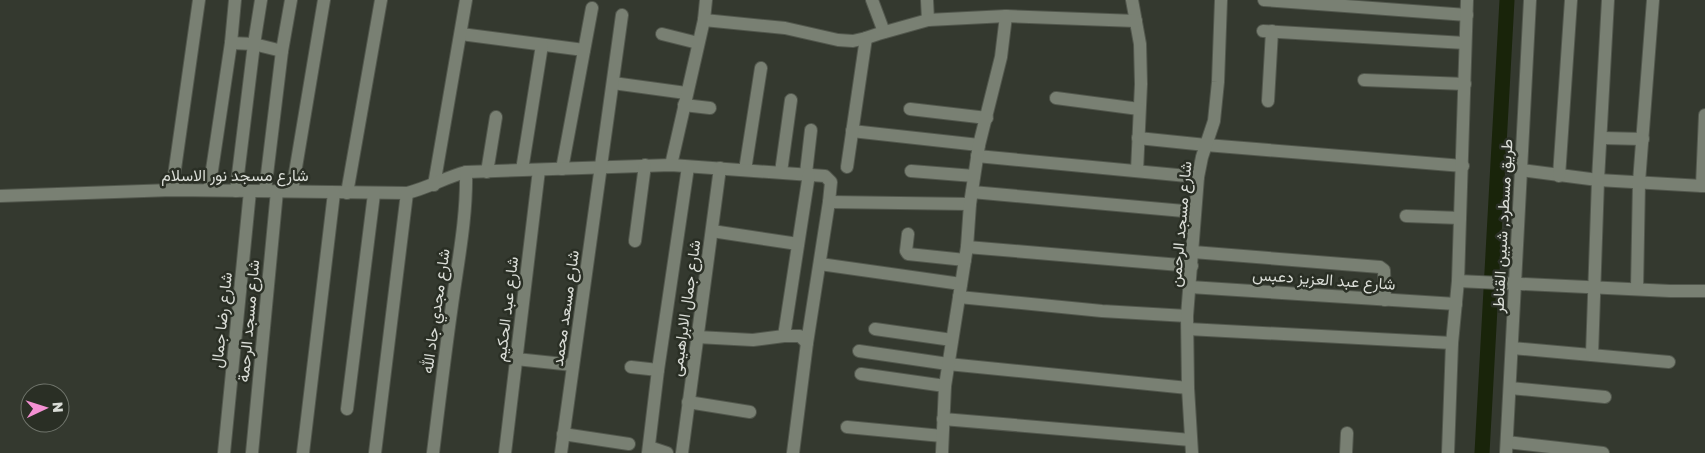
<svg xmlns="http://www.w3.org/2000/svg" width="1705" height="453" font-family="'Golos Text',Vazirmatn,sans-serif">
	<style>
		.lines { fill: none; stroke-linecap: round; stroke-linejoin: round }
		.canal { stroke: #19240a; stroke-width: 15 }
		.minor-casing { stroke: #52574d; stroke-width: 14 }
		.minor { stroke: #798073; stroke-width: 12 }
		.labels { text-anchor: middle; stroke-width: 5; stroke-linejoin: round; paint-order: stroke }
		.street-label { font-size: 16px; fill: #daddd7; stroke: #2a2f25 }
	</style>
	<rect width="100%" height="100%" fill="#34392f"/>
	<g class="lines">
		<!-- canal -->
		<path class="canal" d="M1482 453 1507 0"/>
		<defs>
			<g id="minor">
				<path d="M872 0 884 32"/>
				<path d="M927 0 928 20"/>
				<path d="M1132 0 1140 44 1141 84 1137 171"/>
				<path d="M1264 0 1467 15"/>
				<path d="M704 20 785 28 838 40 853 41 866 38 878 34 928 20 1006 16 1136 21"/>
				<path d="M1263 31 1465 43"/>
				<path d="M461 34 584 50"/>
				<path d="M662 34 698 43"/>
				<path d="M231 43 254 44 282 51"/>
				<path d="M1364 80 1465 84"/>
				<path d="M613 83 686 93"/>
				<path d="M1056 98 1139 109"/>
				<path d="M1268 101 1272 31"/>
				<path d="M684 105 710 108"/>
				<path d="M910 109 987 118"/>
				<path d="M1705 115 1702 186H1705"/>
				<path d="M852 131 979 145"/>
				<path d="M1138 138 1206 145 1463 166"/>
				<path d="M1602 138 1643 139"/>
				<path d="M977 156 1198 177"/>
				<path d="M671 165 704 20 706 0"/>
				<path d="M847 167 866 38"/>
				<path d="M562 169 592 8"/>
				<path d="M522 170 542 45"/>
				<path d="M745 170 761 68"/>
				<path d="M1521 170 1598 180 1702 186"/>
				<path d="M911 171 974 176"/>
				<path d="M487 172 496 117"/>
				<path d="M781 172 791 100"/>
				<path d="M806 173 811 130"/>
				<path d="M1559 176 1571 0"/>
				<path d="M434 185 466 0"/>
				<path d="M172 190 199 0"/>
				<path d="M209 190 231 43 235 0"/>
				<path d="M236 191 254 44 261 0"/>
				<path d="M265 191 282 51 291 0"/>
				<path d="M292 191 324 0"/>
				<path d="M972 192 1195 212"/>
				<path d="M347 193 381 0"/>
				<path d="M0 196 172 190 407 193C428 188 446 177 466 172L671 165 825 176 831 182 829 202 807 343 793 453"/>
				<path d="M829 202 970 204"/>
				<path d="M1406 216 1460 218"/>
				<path d="M712 231 798 244"/>
				<path d="M908 234 906 251 908 254 965 260"/>
				<path d="M635 241 645 165"/>
				<path d="M967 247 1192 266"/>
				<path d="M1193 252 1380 267 1384 270 1385 300"/>
				<path d="M820 264 961 284"/>
				<path d="M1458 281 1670 291H1705"/>
				<path d="M1190 287 1456 304"/>
				<path d="M1637 289 1639 182 1653 0"/>
				<path d="M959 297 1102 311 1187 316"/>
				<path d="M875 329 952 340"/>
				<path d="M1188 329 1452 343"/>
				<path d="M784 336 809 174"/>
				<path d="M697 337 753 340 784 336H800L807 343"/>
				<path d="M1512 348 1669 362"/>
				<path d="M859 351 948 364 1188 388"/>
				<path d="M1592 355 1598 180 1608 0"/>
				<path d="M516 359 573 365"/>
				<path d="M631 367 658 370"/>
				<path d="M861 374 945 386"/>
				<path d="M1510 388 1605 397"/>
				<path d="M688 402 750 412"/>
				<path d="M347 409 374 194"/>
				<path d="M943 419 1191 440"/>
				<path d="M847 427 942 436"/>
				<path d="M563 434 629 444"/>
				<path d="M1507 442 1603 453"/>
				<path d="M649 447 667 453"/>
				<path d="M224 453 250 191"/>
				<path d="M252 453 277 191"/>
				<path d="M303 453 334 193"/>
				<path d="M375 453 407 193"/>
				<path d="M433 453C439 404 445 354 452 305 458 261 467 217 466 172"/>
				<path d="M505 453 539 170"/>
				<path d="M561 453 622 15"/>
				<path d="M648 453 658 370 688 167"/>
				<path d="M682 453 720 168"/>
				<path d="M942 453 945 386 967 247 970 204 979 145 1001 57 1006 16"/>
				<path d="M1192 453 1188 388 1187 316 1198 177 1202 157 1214 121 1218 82 1221 0"/>
				<path d="M1346 453 1347 433"/>
				<path d="M1448 453 1452 343 1458 281 1467 0"/>
				<path d="M1506 453 1530 0"/>
			</g>
		</defs>
		<!-- minor casing -->
		<use href="#minor" class="minor-casing"/>
		<!-- minor -->
		<use href="#minor" class="minor"/>
	</g>
	<g class="labels">
		<!-- street labels -->
		<g class="street-label">
			<text x="235" y="181">شارع مسجد نور الاسلام</text>
			<text transform="translate(1180 224) rotate(-85)" y="6">شارع مسجد الرحمن</text>
			<text transform="translate(1502 226) rotate(-87)" y="6">طريق مسطرد, شبين القناطر</text>
			<text transform="translate(1324 279) rotate(4)" y="6">شارع عبد العزيز دعبس</text>
			<text transform="translate(565 308) rotate(-82)" y="6">شارع مسعد محمد</text>
			<text transform="translate(685 308) rotate(-82)" y="6">شارع جمال الابراهيمى</text>
			<text transform="translate(506 309) rotate(-83)" y="6">شارع عبد الحكيم</text>
			<text transform="translate(435 311) rotate(-82)" y="6">شارع مجدي جاد الله</text>
			<text transform="translate(221 320) rotate(-84)" y="6">شارع رضا جمال</text>
			<text transform="translate(248 321) rotate(-85)" y="6">شارع مسجد الرحمة</text>
		</g>
	</g>
	<!-- north arrow -->
	<g transform="translate(45 408) rotate(86)"><circle r="24" fill="#2a2f25" stroke="#70756c"/>
	<path d="M0-4L9 19L0 12L-9 19Z" fill="#f491d3"/>
	<text y="-8" font-size="14" font-weight="bold" text-anchor="middle" fill="#daddd7">N</text>
	</g>
</svg>
